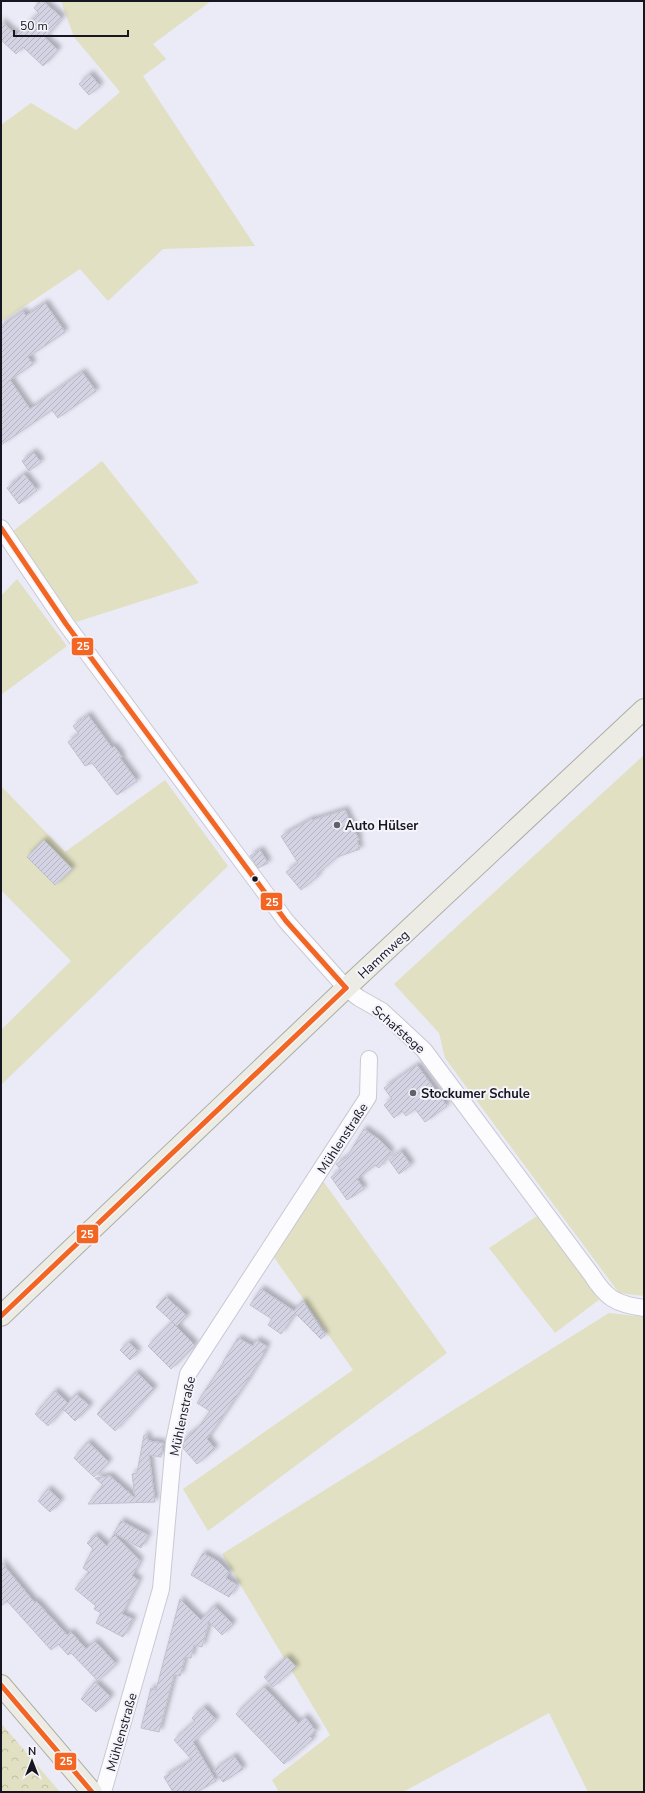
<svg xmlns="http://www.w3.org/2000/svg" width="645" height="1793" font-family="'Nunito Sans',sans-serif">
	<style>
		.grass { fill: #e1e0c2 }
		.park { fill: url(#park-crowns) }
		.building { fill: url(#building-hatch); stroke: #c1c1cd; filter: url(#shadow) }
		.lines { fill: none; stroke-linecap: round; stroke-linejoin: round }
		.minor-casing { stroke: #c9c9d4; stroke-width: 18 }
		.major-casing { stroke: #adada6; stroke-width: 22 }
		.minor { stroke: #fcfcfe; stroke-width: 16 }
		.major { stroke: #ecece5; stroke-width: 20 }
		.bus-1-casing { stroke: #f5f4fb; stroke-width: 8 }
		.bus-1 { stroke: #f26522; stroke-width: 5 }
		.poi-dot { fill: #61606c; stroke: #f5f4fb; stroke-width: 1.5 }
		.bus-dot { fill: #161520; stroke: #f5f4fb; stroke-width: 1.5 }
		.labels { text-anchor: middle; stroke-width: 4; stroke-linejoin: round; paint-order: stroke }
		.poi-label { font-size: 13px; font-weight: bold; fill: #161520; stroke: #f5f4fb; text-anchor: start }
		.street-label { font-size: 13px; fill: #161520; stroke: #f5f4fb }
		.line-badge { stroke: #f5f4fb; stroke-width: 1.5 }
		.badge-label { font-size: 11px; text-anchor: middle; font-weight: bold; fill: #fff }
	</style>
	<defs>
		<pattern id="park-crowns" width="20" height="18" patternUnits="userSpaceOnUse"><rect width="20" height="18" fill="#e1e0c2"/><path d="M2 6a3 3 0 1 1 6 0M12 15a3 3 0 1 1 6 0" fill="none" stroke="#c0bfa6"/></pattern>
		<pattern id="building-hatch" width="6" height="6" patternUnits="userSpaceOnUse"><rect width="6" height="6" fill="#d4d3e4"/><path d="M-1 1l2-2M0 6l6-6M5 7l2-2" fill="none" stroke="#b5b4c3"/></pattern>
		<filter id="shadow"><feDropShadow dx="3.5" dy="-3.5" stdDeviation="2" flood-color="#0004"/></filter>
	</defs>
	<rect width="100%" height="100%" fill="#ebebf8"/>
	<!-- grass -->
	<g class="grass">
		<path d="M61 1H211L153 44 166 59 143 76 255 246 163 249 108 301 80 269 1 322V125L31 103 76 130 120 92 74 37Z"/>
		<path d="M102 461 199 583 76 622 32 564 13 531Z"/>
		<path d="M17 579 67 646 1 695V596Z"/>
		<path d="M644 755V1296L619 1293 445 1058 439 1033 394 984Z"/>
		<path d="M165 780 228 866 1 1085V1030L71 961 1 890V786L65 852Z"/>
		<path d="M323 1181 447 1353 208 1531 183 1489 353 1370 273 1256Z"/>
		<path d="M537 1216 600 1299 555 1333 489 1248Z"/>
		<path d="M609 1313 644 1317V1792H588L549 1713 403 1792H279L272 1780 330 1735 222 1554Z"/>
	</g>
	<!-- park -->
	<path class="park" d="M1 1723 60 1792H1Z"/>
	<!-- building -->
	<g class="building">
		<path d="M40 1H43L62 18 45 38 58 50 43 66 23 47 16 54 1 40V21L16 35 39 13 34 8Z"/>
		<path d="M90 74 100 86 89 95 79 84Z"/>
		<path d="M45 303 65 332 28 357 33 364 10 380 30 409 82 372 96 391 58 418 52 410 1 445V326L23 311 26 316Z"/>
		<path d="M33 452 41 462 29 471 22 461Z"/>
		<path d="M24 474 37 490 19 504 7 488Z"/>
		<path d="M88 715 112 748 114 746 122 757 120 758 137 781 117 795 92 763 85 766 68 742 79 734 73 726Z"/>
		<path d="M345 810 359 840 357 841 360 849 337 857 317 874 318 876 301 890 286 872 298 863 281 836 312 819 313 820Z"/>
		<path d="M44 840 72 869 55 885 27 857Z"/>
		<path d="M260 850 268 863 258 868 250 856Z"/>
		<path d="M417 1065 447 1106 425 1122 415 1109 406 1116 402 1111 394 1118 384 1105 392 1099 384 1088Z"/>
		<path d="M364 1129 380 1140 391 1152 379 1168 375 1165 357 1179 364 1189 347 1200 331 1177 341 1170 336 1164 347 1157Z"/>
		<path d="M401 1151 411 1165 399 1174 389 1160Z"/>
		<path d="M261 1289 294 1311 303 1301 325 1335 321 1339 295 1313 281 1334 268 1325 272 1319 250 1305Z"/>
		<path d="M166 1297 187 1316 177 1326 156 1307Z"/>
		<path d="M172 1322 195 1345 171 1369 148 1346Z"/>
		<path d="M238 1338 253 1346 256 1340 267 1346 263 1353H264L247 1381 207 1439 215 1449 197 1464 183 1448 184 1439 199 1427 210 1411 197 1403 224 1362H223Z"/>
		<path d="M129 1342 138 1352 130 1360 120 1350Z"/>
		<path d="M136 1372 154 1389 115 1431 97 1414Z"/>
		<path d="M55 1391 68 1403 48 1426 35 1414Z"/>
		<path d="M76 1394 90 1406 75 1421 63 1409Z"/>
		<path d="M144 1435H147L148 1441 163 1443 161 1457 149 1455 155 1502 88 1504 103 1485 95 1478 110 1476 135 1498 132 1474 137 1473Z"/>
		<path d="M88 1442 109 1462 94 1477 74 1458Z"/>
		<path d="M48 1489 61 1501 50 1512 38 1501Z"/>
		<path d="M121 1521 148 1535 141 1548 114 1533Z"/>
		<path d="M114 1534 140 1561 132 1576 139 1580 122 1614 133 1619 123 1637 96 1623 101 1613 94 1609 96 1606 75 1589 89 1572 83 1568 93 1549 87 1543 95 1535 107 1546Z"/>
		<path d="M203 1553 219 1562 229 1572 226 1578 237 1585 229 1597 191 1575Z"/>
		<path d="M1 1562 35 1603 36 1601 67 1635 71 1632 86 1649 95 1641 116 1664 98 1681 71 1653 68 1655 58 1644 51 1650 7 1601 1 1606Z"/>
		<path d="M180 1599 201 1620 214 1606 233 1624 222 1635 209 1622 202 1647 194 1645 191 1658 185 1657 180 1676 174 1675 159 1732 141 1728 151 1688 156 1690Z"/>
		<path d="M287 1657 296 1667 273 1687 264 1677Z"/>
		<path d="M95 1682 111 1697 96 1712 81 1699Z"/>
		<path d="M264 1687 298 1723 305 1717 316 1731 310 1736 313 1739 284 1764 236 1714Z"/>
		<path d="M204 1707 216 1720 193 1742 216 1781 197 1792H173L164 1777 192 1760 174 1740 195 1721 192 1718Z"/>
		<path d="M234 1756 243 1769 223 1782 214 1770Z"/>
	</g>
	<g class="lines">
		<defs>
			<g id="minor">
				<path d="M1 528 66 624 286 921 346 988 359 998 382 1011 424 1050 591 1274C606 1298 615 1304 644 1308"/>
				<path d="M103 1792 161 1589 174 1442 188 1374 368 1097 369 1059"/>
			</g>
			<g id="major">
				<path d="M1 1316 346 988 644 709"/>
				<path d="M1 1685 92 1792"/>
			</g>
		</defs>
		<!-- minor casing -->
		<use href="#minor" class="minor-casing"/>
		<!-- major casing -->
		<use href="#major" class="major-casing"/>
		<!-- minor -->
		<use href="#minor" class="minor"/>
		<!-- major -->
		<use href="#major" class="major"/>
		<defs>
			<g id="bus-1">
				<path d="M1 528 66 624 286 921 346 988"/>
				<path d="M1 1316 346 988"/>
				<path d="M1 1685 92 1792"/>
			</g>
		</defs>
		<!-- bus-1 casing -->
		<use href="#bus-1" class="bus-1-casing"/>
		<!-- bus-1 -->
		<use href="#bus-1" class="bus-1"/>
	</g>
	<!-- markers -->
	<g class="poi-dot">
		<circle cx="337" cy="825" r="4"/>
		<circle cx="413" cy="1093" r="4"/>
	</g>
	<circle class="bus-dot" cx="255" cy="879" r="3.5"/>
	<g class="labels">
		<!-- poi labels -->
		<g class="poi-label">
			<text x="345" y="830">Auto Hülser</text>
			<text x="421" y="1098">Stockumer Schule</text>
		</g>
		<!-- street labels -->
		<g class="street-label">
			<text transform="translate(383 954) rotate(-43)" y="5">Hammweg</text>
			<text transform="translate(399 1029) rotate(41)" y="5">Schafstege</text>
			<text transform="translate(342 1138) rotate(-57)" y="5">Mühlenstraße</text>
			<text transform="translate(182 1416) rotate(-78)" y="5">Mühlenstraße</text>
			<text transform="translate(121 1732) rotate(-74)" y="5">Mühlenstraße</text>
		</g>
	</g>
	<g class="line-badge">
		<rect x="71" y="637" width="23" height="19" rx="4" fill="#f26522"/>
		<rect x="260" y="892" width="23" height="19" rx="4" fill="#f26522"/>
		<rect x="76" y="1224" width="23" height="20" rx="4" fill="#f26522"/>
		<rect x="54" y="1752" width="23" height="19" rx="4" fill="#f26522"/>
	</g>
	<g class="badge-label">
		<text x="83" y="650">25</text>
		<text x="272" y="906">25</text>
		<text x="87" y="1238">25</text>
		<text x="66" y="1765">25</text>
	</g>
	<!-- border -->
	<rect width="645" height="1793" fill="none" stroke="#161520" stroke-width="4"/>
	<!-- north arrow -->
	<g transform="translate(32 1761)" stroke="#f5f4fb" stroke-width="3" paint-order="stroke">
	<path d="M0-3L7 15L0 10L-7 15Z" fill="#161520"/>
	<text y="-6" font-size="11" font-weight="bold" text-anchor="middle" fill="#161520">N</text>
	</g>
	<!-- scale -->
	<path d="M14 30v6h114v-6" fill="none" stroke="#161520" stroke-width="2"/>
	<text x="20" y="30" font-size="12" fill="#161520" stroke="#f5f4fb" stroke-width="3" paint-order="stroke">50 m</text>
</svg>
